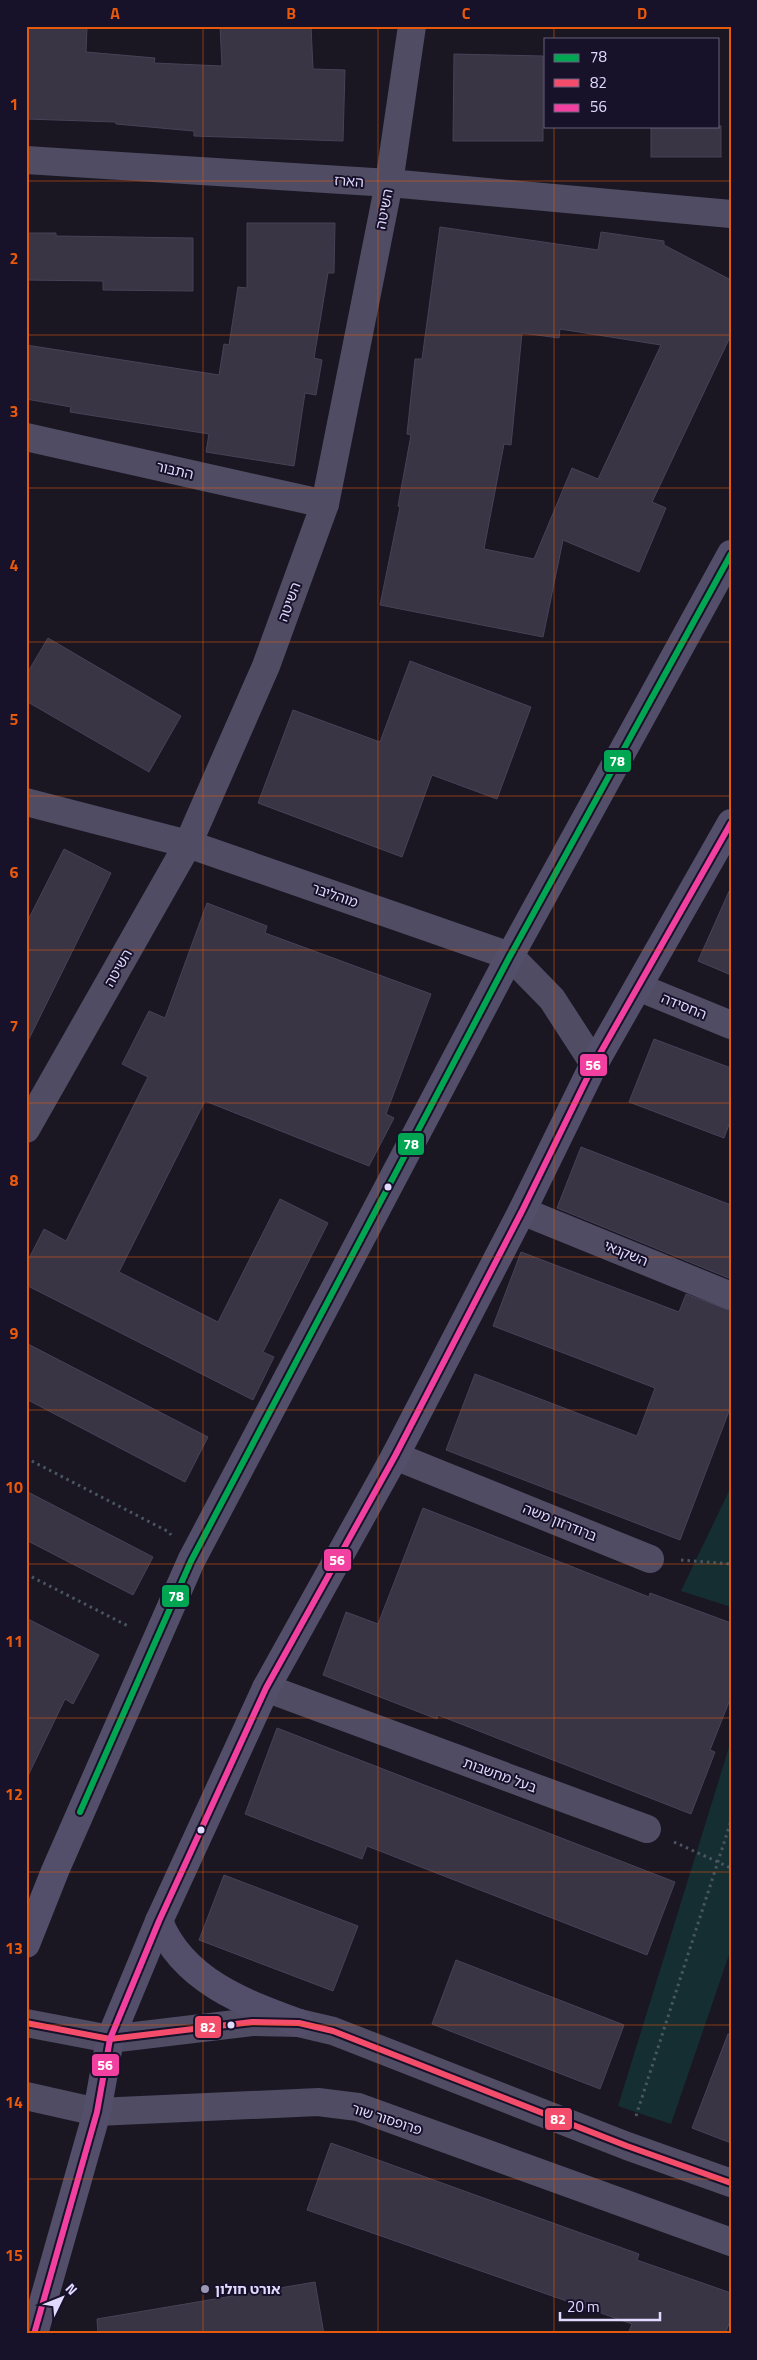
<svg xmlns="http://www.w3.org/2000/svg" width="757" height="2360" font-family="'Titillium Web','Noto Sans Hebrew',sans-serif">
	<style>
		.green { fill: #152e31 }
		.building { fill: #393545; stroke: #474257; fill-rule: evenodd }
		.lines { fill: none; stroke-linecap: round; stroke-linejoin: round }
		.path { stroke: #4a5564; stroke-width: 3; stroke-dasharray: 2.5 4; stroke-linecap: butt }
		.minor { stroke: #504c64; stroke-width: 28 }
		.tertiary { stroke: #504c64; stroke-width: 28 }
		.secondary { stroke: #534f6a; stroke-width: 28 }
		.bus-1-casing { stroke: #171129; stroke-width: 10 }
		.bus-2-casing { stroke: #171129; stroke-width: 10 }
		.bus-3-casing { stroke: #171129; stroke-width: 10 }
		.bus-1 { stroke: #00a651; stroke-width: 6 }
		.bus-2 { stroke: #f44d6c; stroke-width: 6 }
		.bus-3 { stroke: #f240a1; stroke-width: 6 }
		.grid { fill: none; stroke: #e8590c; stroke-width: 1; stroke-opacity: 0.55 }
		.bus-dot { fill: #e1daff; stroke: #171129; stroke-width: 2 }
		.poi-dot { fill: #9b96b2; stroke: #171129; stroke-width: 2 }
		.labels { text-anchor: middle; stroke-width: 4; stroke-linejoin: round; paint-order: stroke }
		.street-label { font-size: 14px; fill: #e1daff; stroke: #171129 }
		.poi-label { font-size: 14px; font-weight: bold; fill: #e1daff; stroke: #171129; text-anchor: start }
		.line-badge { stroke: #171129; stroke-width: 2 }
		.badge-label { font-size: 14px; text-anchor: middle; font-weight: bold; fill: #fff }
		.neatline { fill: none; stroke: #e8590c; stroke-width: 2 }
		.grid-label { font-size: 16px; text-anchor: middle; font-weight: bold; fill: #e8590c }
	</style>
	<rect width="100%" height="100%" fill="#1a1723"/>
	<!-- green -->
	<g class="green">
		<path d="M731 1487V1607L681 1591Z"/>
		<path d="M731 1741V1949L671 2124 618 2106Z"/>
	</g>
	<!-- building -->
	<g class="building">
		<path d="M27 26 87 27 86 52 155 58 154 63 222 66 220 26H311L313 69 345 70 343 141 194 136V131L116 124V122L26 119Z"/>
		<path d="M454 54 543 56V141H453Z"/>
		<rect x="651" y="126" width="70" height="31"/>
		<path d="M247 223H335L334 273H328L314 358 322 360 316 395 305 393 294 466 206 452 209 434 70 412 71 407 26 399V345L219 375 224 344 229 345 238 287 247 288Z"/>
		<path d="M440 227 598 250 601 232 664 241V245L731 280V335L652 502 666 508 639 572 563 540 543 637 380 605 400 507 398 506 411 435 407 434 415 359H422ZM560 329 661 345 598 479 572 468 534 559 484 549 504 444 511 445 522 333 559 338Z"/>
		<path d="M26 233H56V236L193 238V291L103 290V281L26 280Z"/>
		<path d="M48 638 181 716 149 772 26 701V675Z"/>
		<path d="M410 661 531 707 497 799 432 775 402 857 258 803 293 710 380 742Z"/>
		<path d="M64 849 111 873 26 1045V924Z"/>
		<path d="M731 887V975L698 961Z"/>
		<path d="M207 903 267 926 265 933 431 994 386 1114 394 1118 369 1166 205 1101 119 1272 218 1322 280 1199 328 1223 263 1352 274 1357 253 1400 26 1285V1264L44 1229 66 1241 148 1077 122 1064 149 1011 165 1018Z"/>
		<path d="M654 1039 731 1068V1119L724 1138 629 1102Z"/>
		<path d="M581 1147 731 1205V1279L557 1208Z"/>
		<path d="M521 1252 679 1312 686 1294 731 1311V1406L680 1540 446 1450 475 1374 637 1436 655 1388 493 1326Z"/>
		<path d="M26 1343 208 1437 185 1482 26 1399Z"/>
		<path d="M26 1491 153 1557 133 1595 26 1540Z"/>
		<path d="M423 1508 649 1597 650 1593 731 1623V1697L710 1750 715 1752 691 1814 438 1715 437 1719 323 1675 346 1612 378 1624Z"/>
		<path d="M26 1618 99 1655 73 1704 65 1699 26 1780Z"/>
		<path d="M277 1728 675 1882 647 1955 367 1846 362 1859 245 1814Z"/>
		<path d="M224 1875 358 1926 333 1991 199 1940Z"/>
		<path d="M456 1960 624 2025 600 2089 432 2024Z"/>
		<path d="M728 2034H731V2143L692 2128Z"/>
		<path d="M331 2143 639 2254 637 2260 731 2293V2319L725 2334H628L632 2324 307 2210Z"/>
		<path d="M315 2282 324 2334H98L97 2319Z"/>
	</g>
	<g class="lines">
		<!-- path -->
		<g class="path">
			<path d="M26 1458 169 1532 171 1535"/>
			<path d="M681 1560 731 1564"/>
			<path d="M26 1574 128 1626"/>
			<path d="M674 1842 731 1868"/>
			<path d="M636 2116 731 1821"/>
		</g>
		<!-- minor -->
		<g class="minor">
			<path d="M26 160 389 183 731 214"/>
			<path d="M26 437 325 504"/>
			<path d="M26 802 188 844 510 956 552 999 594 1064"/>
			<path d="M638 987 731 1025"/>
			<path d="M26 1129 188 844 266 666 325 504 389 183 412 26"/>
			<path d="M522 1211 731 1296"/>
			<path d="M395 1456 650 1559"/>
			<path d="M266 1688 647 1829"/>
		</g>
		<!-- tertiary -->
		<g class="tertiary">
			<path d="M26 2023 110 2039 252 2022 299 2023 333 2031 627 2146 731 2183"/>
			<path d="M26 2096 97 2112 318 2102 358 2107 731 2242"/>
		</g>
		<!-- secondary -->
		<g class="secondary">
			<path d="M159 1921C182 1980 244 2003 299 2023"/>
			<path d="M26 1944 55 1871 191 1561 510 956 731 554"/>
			<path d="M34 2334 97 2112 110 2039 159 1921 266 1688 395 1456 522 1211 594 1064 731 823"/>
		</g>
		<defs>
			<path id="bus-1" d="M80 1812 191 1561 510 956 731 554"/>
			<path id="bus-2" d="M26 2023 110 2039 252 2022 299 2023 333 2031 627 2146 731 2183"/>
			<path id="bus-3" d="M34 2334 97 2112 110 2039 159 1921 266 1688 395 1456 522 1211 594 1064 731 823"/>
		</defs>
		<!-- bus-1 casing -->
		<use href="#bus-1" class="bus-1-casing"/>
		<!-- bus-2 casing -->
		<use href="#bus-2" class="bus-2-casing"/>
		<!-- bus-3 casing -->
		<use href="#bus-3" class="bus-3-casing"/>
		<!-- bus-1 -->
		<use href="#bus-1" class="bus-1"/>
		<!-- bus-2 -->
		<use href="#bus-2" class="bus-2"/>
		<!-- bus-3 -->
		<use href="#bus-3" class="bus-3"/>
	</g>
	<!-- grid -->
	<path class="grid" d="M203 26V2334M378 26V2334M554 26V39M554 126V2334M26 181H731M26 335H731M26 488H731M26 642H731M26 796H731M26 950H731M26 1103H731M26 1257H731M26 1410H731M26 1564H731M26 1718H731M26 1872H731M26 2025H731M26 2179H731"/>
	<!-- markers -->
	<g class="bus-dot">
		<circle cx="388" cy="1187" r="4.5"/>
		<circle cx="201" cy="1830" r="4.5"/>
		<circle cx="231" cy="2025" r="4.5"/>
	</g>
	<circle class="poi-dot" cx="205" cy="2289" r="5"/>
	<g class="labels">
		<!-- street labels -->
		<g class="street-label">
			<text transform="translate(349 181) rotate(4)" y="5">הארז</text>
			<text transform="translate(384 209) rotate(-79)" y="5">השיטה</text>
			<text transform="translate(175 470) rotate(13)" y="5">התבור</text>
			<text transform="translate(289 602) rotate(-70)" y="5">השיטה</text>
			<text transform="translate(335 895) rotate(19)" y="5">מוהליבר</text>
			<text transform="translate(118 968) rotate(-60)" y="5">השיטה</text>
			<text transform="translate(684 1006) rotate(22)" y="5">החסידה</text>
			<text transform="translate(626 1253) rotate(22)" y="5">השקנאי</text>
			<text transform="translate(560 1522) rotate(22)" y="5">ברודרזון משה</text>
			<text transform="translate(500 1775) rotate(20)" y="5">בעל מחשבות</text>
			<text transform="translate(387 2119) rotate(18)" y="5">פרופסור שור</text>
		</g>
		<!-- poi labels -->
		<g class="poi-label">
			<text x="215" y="2294">אורט חולון</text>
		</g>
	</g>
	<g class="line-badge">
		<rect x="603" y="749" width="29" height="24" rx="5" fill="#00a651"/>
		<rect x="579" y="1053" width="29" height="24" rx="5" fill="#f240a1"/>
		<rect x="397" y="1132" width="28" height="24" rx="5" fill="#00a651"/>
		<rect x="323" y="1548" width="29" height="24" rx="5" fill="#f240a1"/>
		<rect x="161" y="1584" width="29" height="24" rx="5" fill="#00a651"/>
		<rect x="194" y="2015" width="28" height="24" rx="5" fill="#f44d6c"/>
		<rect x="91" y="2053" width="29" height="24" rx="5" fill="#f240a1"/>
		<rect x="544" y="2107" width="29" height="24" rx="5" fill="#f44d6c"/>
	</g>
	<g class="badge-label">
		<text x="617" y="766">78</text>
		<text x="593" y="1070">56</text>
		<text x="411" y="1149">78</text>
		<text x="337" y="1565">56</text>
		<text x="176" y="1601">78</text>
		<text x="208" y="2032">82</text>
		<text x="105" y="2070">56</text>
		<text x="558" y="2124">82</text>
	</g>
	<!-- border -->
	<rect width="757" height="2360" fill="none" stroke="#171129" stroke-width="55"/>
	<!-- legend -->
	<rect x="544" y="38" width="175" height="90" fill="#171129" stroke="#68617f"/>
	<rect x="554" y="54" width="25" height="8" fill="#00a651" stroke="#68617f"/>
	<text x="590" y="62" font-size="15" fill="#e1daff">78</text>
	<rect x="554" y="79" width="25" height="8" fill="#f44d6c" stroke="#68617f"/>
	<text x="590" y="88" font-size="15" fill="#e1daff">82</text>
	<rect x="554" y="104" width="25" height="8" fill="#f240a1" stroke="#68617f"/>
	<text x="590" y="112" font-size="15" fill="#e1daff">56</text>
	<!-- north arrow -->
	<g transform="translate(62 2298) rotate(47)" stroke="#171129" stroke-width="4" paint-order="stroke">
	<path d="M0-4L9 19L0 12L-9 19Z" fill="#e1daff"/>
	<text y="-8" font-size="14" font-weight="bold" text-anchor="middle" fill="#e1daff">N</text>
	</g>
	<!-- scale -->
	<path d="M560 2312v8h100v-8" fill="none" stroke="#e1daff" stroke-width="2.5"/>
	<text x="567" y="2312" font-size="15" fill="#e1daff" stroke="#171129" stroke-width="4" paint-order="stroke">20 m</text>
	<rect x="28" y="28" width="702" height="2304" class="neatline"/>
	<g class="grid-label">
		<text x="115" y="19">A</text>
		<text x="291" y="19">B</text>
		<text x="466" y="19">C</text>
		<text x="642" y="19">D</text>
		<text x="14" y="110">1</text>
		<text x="14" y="264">2</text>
		<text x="14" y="417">3</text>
		<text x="14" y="571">4</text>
		<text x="14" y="725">5</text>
		<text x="14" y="878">6</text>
		<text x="14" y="1032">7</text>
		<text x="14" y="1186">8</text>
		<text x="14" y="1339">9</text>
		<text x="14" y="1493">10</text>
		<text x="14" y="1647">11</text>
		<text x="14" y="1800">12</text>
		<text x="14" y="1954">13</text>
		<text x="14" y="2108">14</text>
		<text x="14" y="2261">15</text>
	</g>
</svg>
